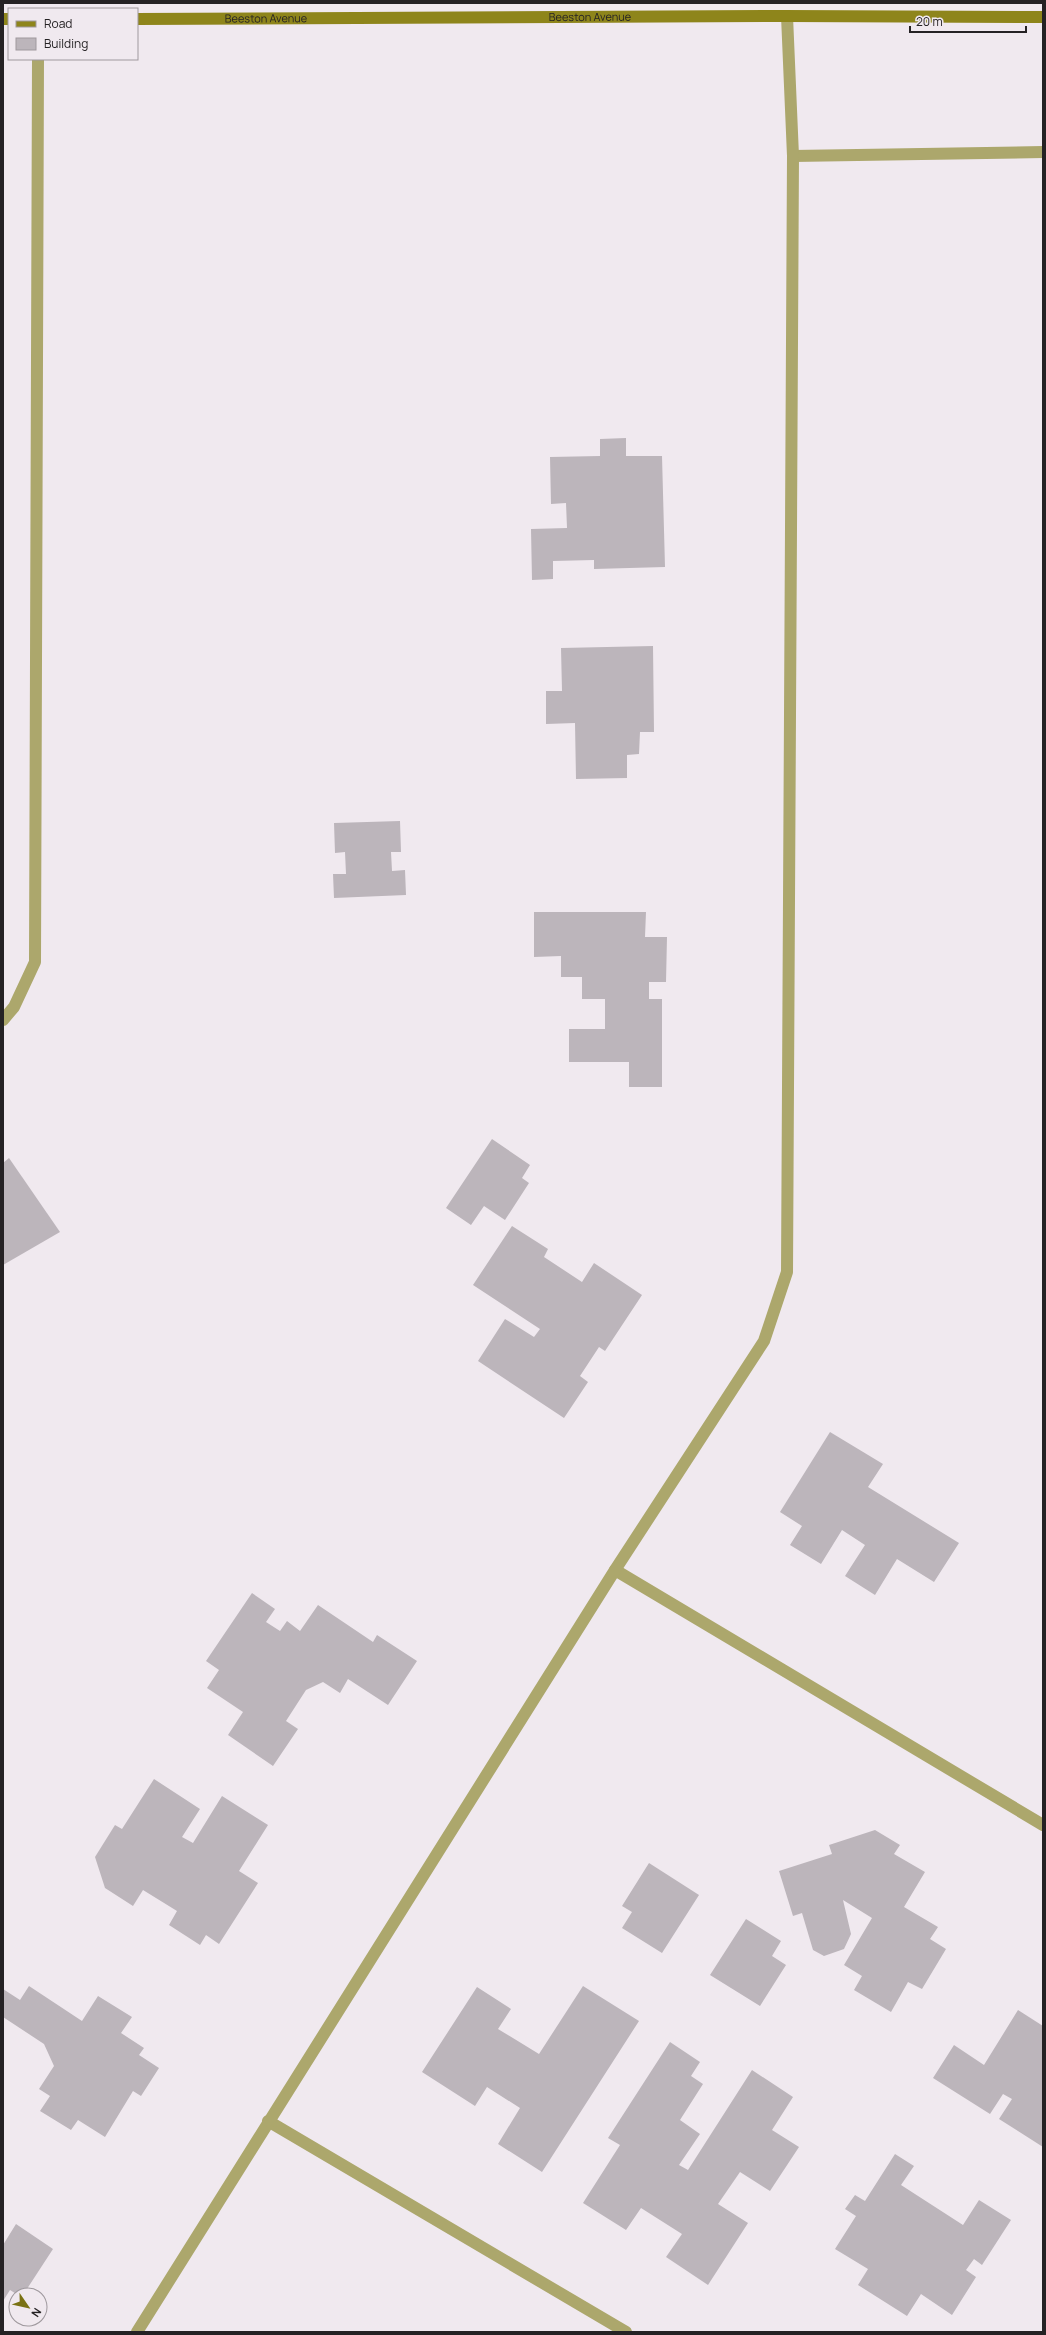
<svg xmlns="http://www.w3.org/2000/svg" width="1046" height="2335" font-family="Manrope,sans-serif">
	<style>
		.building { fill: #bcb5bb }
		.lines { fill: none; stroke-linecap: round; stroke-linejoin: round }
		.street { stroke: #aca76c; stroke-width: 12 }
		.secondary { stroke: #8e851b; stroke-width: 12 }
		.labels { text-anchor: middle; stroke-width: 3; stroke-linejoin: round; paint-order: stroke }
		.street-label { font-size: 11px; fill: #252224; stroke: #f0e9ef }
	</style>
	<rect width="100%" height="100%" fill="#f0e9ef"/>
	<!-- building -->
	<g class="building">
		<path d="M626 438V456H662L665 567 594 569V560L553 561V579L532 580 531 529 567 528 566 503 551 504 550 457 600 456V439Z"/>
		<path d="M653 646 654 732H640L639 754 627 755V778L576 779 575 723 546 724V691H562L561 648Z"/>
		<path d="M400 821 401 852H391L392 871 405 870 406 895 334 898 333 874H346L345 852 335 853 334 823Z"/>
		<path d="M534 912H646L645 937H667L666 982H649V999H662V1087H629V1062H569V1029H605V999H582V977H561V956L534 957Z"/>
		<path d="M492 1139 530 1165 522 1178 529 1183 505 1220 484 1206 471 1225 446 1208Z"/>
		<path d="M9 1158 60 1232 3 1265V1163Z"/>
		<path d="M512 1226 548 1249 544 1257 582 1282 594 1263 642 1295 605 1351 599 1347 580 1376 588 1382 564 1418 478 1361 505 1319 534 1337 540 1329 473 1285Z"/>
		<path d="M830 1432 883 1464 868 1487 959 1543 934 1582 897 1559 875 1595 845 1576 865 1545 842 1530 821 1564 790 1545 802 1526 780 1512Z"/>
		<path d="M252 1593 275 1609 266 1622 280 1631 287 1621 300 1631 318 1605 373 1642 377 1635 417 1661 388 1705 348 1679 340 1693 323 1682 306 1690 286 1721 298 1729 273 1766 228 1735 243 1712 207 1688 219 1670 206 1661Z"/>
		<path d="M154 1779 200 1809 182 1837 193 1843 222 1796 268 1825 239 1871 258 1883 219 1944 206 1935 200 1945 169 1925 177 1911 143 1890 133 1906 105 1888 95 1857 115 1825 122 1829Z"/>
		<path d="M875 1830 900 1845 894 1854 925 1872 904 1907 938 1927 930 1939 946 1949 922 1989 908 1982 891 2012 854 1990 862 1976 844 1965 872 1918 843 1900 851 1934 844 1949 824 1956 813 1950 802 1913 793 1916 779 1871 832 1854 829 1845Z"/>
		<path d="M649 1863 699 1895 662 1953 622 1928 632 1912 622 1906Z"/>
		<path d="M746 1919 781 1941 772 1956 786 1965 760 2006 710 1975Z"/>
		<path d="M29 1986 82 2021 98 1996 132 2017 121 2033 144 2048 139 2055 159 2068 141 2096 133 2091 105 2137 78 2120 71 2130 40 2111 50 2096 39 2089 54 2066 44 2044 3 2017V1989L20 2000Z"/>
		<path d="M583 1986 639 2021 542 2172 498 2144 520 2108 487 2087 475 2106 422 2072 477 1987 511 2009 498 2029 539 2054Z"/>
		<path d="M1018 2010 1043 2026V2147L999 2119 1012 2099 1003 2094 990 2114 933 2078 954 2045 984 2065Z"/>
		<path d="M670 2042 700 2062 691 2076 703 2084 680 2120 700 2134 679 2165 688 2170 752 2070 793 2097 772 2130 799 2147 770 2191 740 2172 718 2204 748 2223 708 2285 666 2257 682 2234 641 2208 626 2230 583 2203 620 2145 608 2138Z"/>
		<path d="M895 2154 914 2166 901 2185 963 2225 979 2200 1011 2220 982 2265 974 2259 966 2270 976 2277 952 2315 921 2294 907 2316 858 2285 868 2269 835 2249 856 2216 845 2209 855 2195 865 2201Z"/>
		<path d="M16 2224 53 2249 23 2295H18L10 2290 3 2301V2245Z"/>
	</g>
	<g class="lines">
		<!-- street -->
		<g class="street">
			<path d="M793 156 1043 152"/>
			<path d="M3 1020 14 1007 35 962 38 59"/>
			<path d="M615 1570 1043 1825"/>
			<path d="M268 2121 626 2332"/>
			<path d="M137 2332 615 1570 764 1341 787 1272 793 156 787 16"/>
		</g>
		<!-- secondary -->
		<g class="secondary">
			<path d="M3 19H9"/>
			<path id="s1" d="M137 19 787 16 1043 17"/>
		</g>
	</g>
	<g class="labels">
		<!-- street labels -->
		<g class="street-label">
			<text dy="4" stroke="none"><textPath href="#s1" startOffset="453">Beeston Avenue</textPath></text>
			<text dy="4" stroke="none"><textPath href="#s1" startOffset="129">Beeston Avenue</textPath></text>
		</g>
	</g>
	<!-- border -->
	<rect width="1046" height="2335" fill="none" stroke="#252224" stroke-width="8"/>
	<!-- legend -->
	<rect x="8" y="8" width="130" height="52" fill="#f0e9ef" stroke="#9f999e"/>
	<rect x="16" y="21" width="20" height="6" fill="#8e851b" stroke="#9f999e"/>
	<text x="44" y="28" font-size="12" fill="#252224">Road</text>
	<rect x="16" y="38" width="20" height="12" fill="#bcb5bb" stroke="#9f999e"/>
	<text x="44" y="48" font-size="12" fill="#252224">Building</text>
	<!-- north arrow -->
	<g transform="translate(28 2307) rotate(124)"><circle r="19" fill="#f0e9ef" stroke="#9f999e"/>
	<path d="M0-3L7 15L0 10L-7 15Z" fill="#7a7214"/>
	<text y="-6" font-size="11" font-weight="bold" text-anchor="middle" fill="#252224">N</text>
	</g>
	<!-- scale -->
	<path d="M910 26v6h116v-6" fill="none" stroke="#252224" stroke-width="2"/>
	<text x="916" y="26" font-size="12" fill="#252224" stroke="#f0e9ef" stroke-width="3" paint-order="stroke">20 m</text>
</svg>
